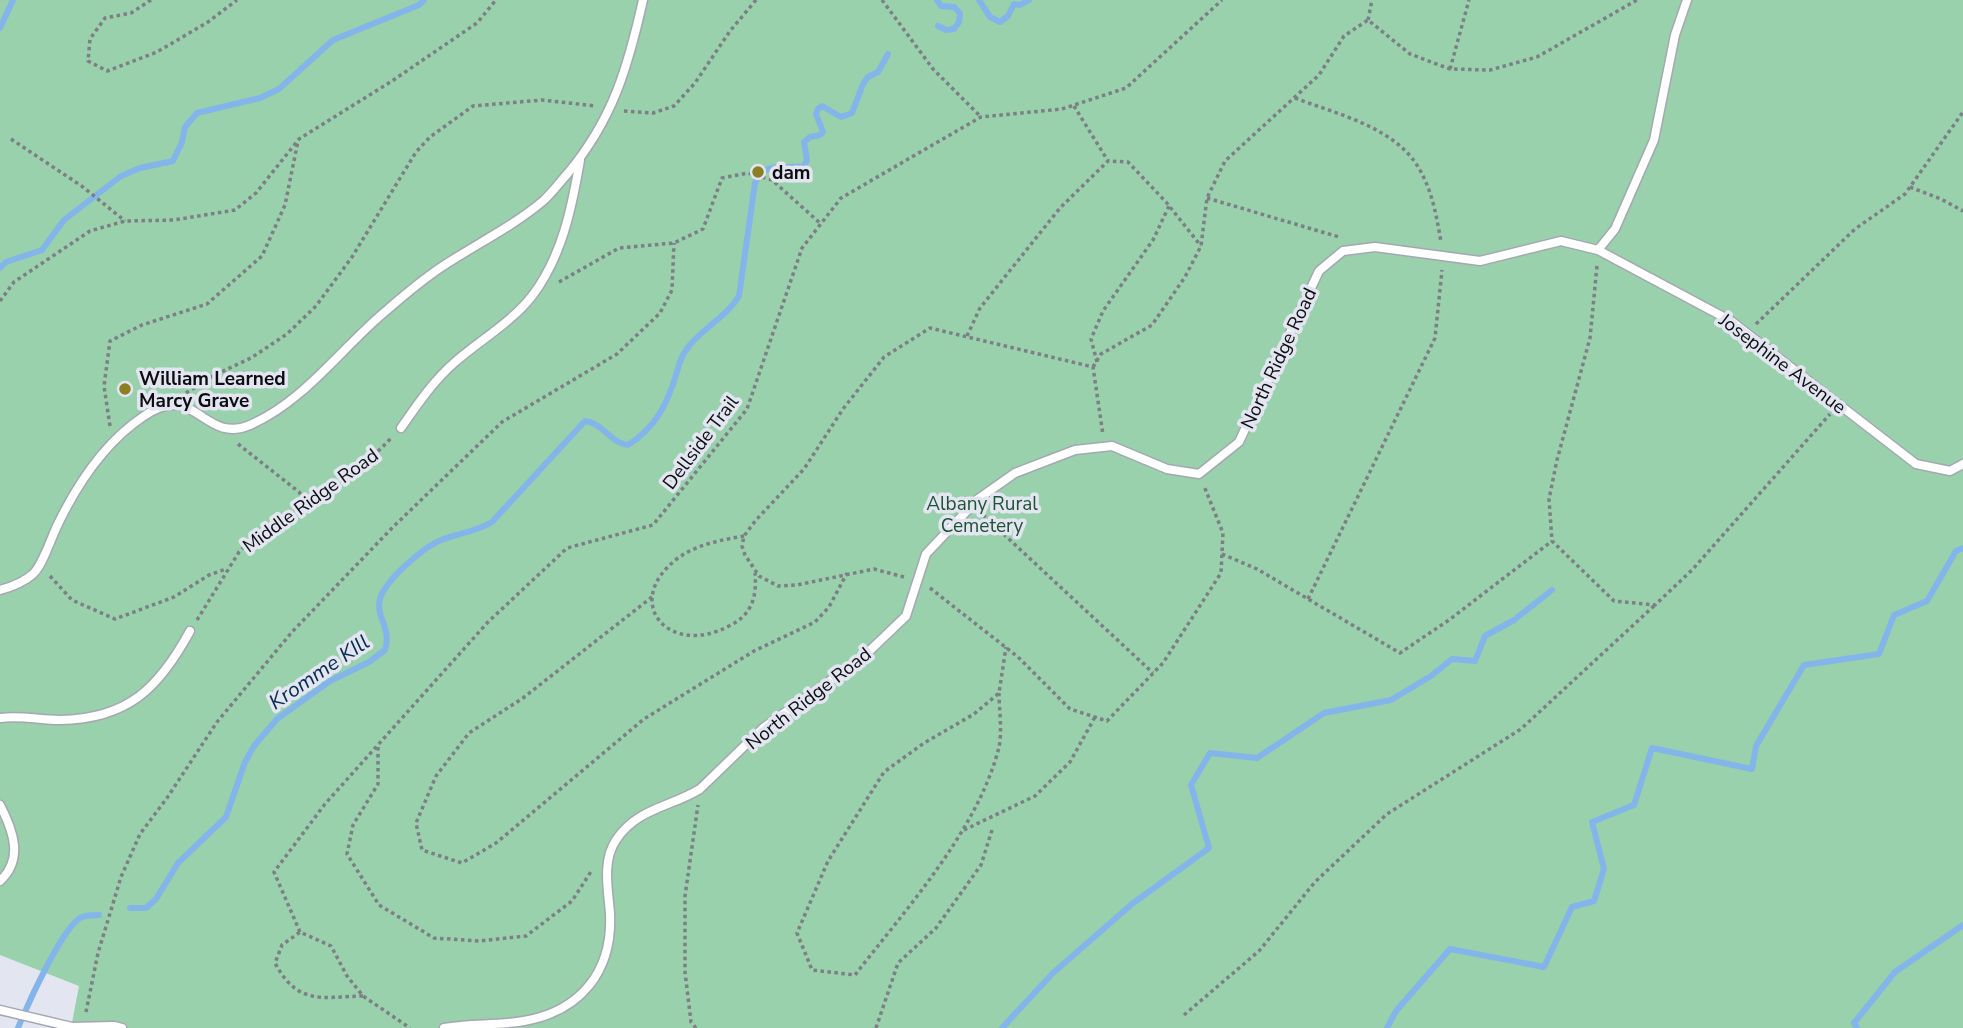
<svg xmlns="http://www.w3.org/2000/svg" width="1963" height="1028" font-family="'Nunito Sans',sans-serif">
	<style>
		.green { fill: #98d1ac }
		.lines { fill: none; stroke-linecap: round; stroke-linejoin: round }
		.stream { stroke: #83b5ea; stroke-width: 6 }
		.lane-casing { stroke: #a5a7b2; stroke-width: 11 }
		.path { stroke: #7d7e86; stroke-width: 3.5; stroke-dasharray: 3.5 3.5; stroke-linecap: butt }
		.lane { stroke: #fff; stroke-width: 8 }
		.poi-dot { fill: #8b7e24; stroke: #e3e5f1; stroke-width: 2.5 }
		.labels { text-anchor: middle; stroke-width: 7; stroke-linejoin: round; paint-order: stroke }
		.poi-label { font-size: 19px; font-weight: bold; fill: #0d0d11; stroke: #e3e5f1; text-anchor: start }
		.street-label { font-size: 19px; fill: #0d0d11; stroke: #e3e5f1 }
		.park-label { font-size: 19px; fill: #1f5235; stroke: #e3e5f1 }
		.water-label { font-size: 21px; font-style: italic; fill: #062c4e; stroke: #e3e5f1 }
	</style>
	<rect width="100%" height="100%" fill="#e3e5f1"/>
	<!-- green -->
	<path class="green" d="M0 0H1963V1028H71L79 986 0 955Z"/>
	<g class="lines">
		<!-- stream -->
		<g class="stream">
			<path d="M937 0 941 6 954 7 960 13 959 22 954 29 946 30 938 26"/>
			<path d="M979 0 990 17 1000 22 1008 16 1014 4 1020 5 1029 0"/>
			<path d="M0 28 13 0"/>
			<path d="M0 268 6 262 42 250 64 220 121 176 140 168 173 161 182 142 185 127 197 113 260 98 279 89 333 40 419 5 424 0"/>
			<path d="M130 908H146L156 899 178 863 226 817 245 762 254 746 277 719 330 681 369 662 385 650C392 627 375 617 380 599 385 580 424 547 441 540 458 533 476 532 492 522L585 421C603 423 610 443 628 445 655 428 667 405 676 375 679 366 680 358 686 350 700 329 726 318 739 296L755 183C765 160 783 170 804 166L807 160 804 142 810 137 820 135 823 132 816 114 818 109 822 106 841 117 852 113 863 84 868 77 878 72 888 54"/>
			<path d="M18 1028C27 1006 63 925 82 917 87 915 94 915 99 915"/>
			<path d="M1002 1028 1053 973 1132 904 1209 848 1191 785 1210 753 1257 758 1324 713 1391 700 1431 676 1452 659 1475 661 1485 636 1514 620 1552 590"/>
			<path d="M1387 1028 1396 1011 1450 949 1544 967 1572 907 1594 901 1604 869 1592 822 1634 805 1652 748 1752 769 1756 746 1804 665 1879 654 1894 615 1927 601 1956 551 1963 548"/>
			<path d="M1857 1028 1854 1023 1895 972 1963 925"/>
		</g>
		<defs>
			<g id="lane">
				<path d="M1598 250 1615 229 1654 140 1675 35 1687 0"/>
				<path d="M401 428C417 405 433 381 455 362 479 341 513 321 532 296 562 257 572 207 580 160"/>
				<path d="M0 590C11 587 24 582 33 574 43 565 52 535 59 522 79 481 105 442 144 416 196 380 203 445 250 425 305 401 342 347 387 310 403 296 420 282 437 270 472 246 511 228 543 201 552 193 560 182 568 173 613 119 628 67 643 0"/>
				<path d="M0 718C20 715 40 720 60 720 128 719 159 688 190 631"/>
				<path d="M0 805C13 830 24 859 0 881"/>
				<path d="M0 1010 72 1027 114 1026 122 1028"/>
				<path d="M444 1028C471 1023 497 1026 524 1021 581 1011 613 971 610 913 608 889 602 861 616 840 637 808 671 807 700 789L763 728 861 659 906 616 926 554 978 499 1015 473 1075 450 1112 446 1167 469 1199 474 1239 442 1319 271 1343 251 1375 247 1480 261 1561 241 1598 250 1731 321 1916 464 1950 471 1963 464"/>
			</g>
		</defs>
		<!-- lane casing -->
		<use href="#lane" class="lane-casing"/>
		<!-- path -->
		<g class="path">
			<path d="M151 0 131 13 105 18 90 39 88 61 107 71 157 52 208 22 237 0"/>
			<path d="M882 0 933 69 981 117"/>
			<path d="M1368 20 1372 0"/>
			<path d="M1450 69 1469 0"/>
			<path d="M1295 98C1339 115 1400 128 1422 174 1433 195 1437 219 1441 242"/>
			<path d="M1074 106 1108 161"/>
			<path d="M624 111 653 113 674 106 695 83 730 31 756 0"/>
			<path d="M11 139 83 187 125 221"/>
			<path d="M1910 187 1941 199 1963 211"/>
			<path d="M1207 198 1339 237"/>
			<path d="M1597 266 1590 338 1557 460 1549 499 1552 541 1614 601 1655 605 1692 570 1830 414"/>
			<path d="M559 282 619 248 674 243 703 229 722 178 748 173 772 180 821 224"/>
			<path d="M0 301 14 282 90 231 125 221 174 220 235 210 256 193 299 139 392 81 477 23 496 0"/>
			<path d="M1756 324 1855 229 1905 194 1963 112"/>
			<path d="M967 336 980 308 1060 208 1108 161 1128 162 1166 202 1201 246"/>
			<path d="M1097 362 1091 339 1103 311 1153 240 1169 206"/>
			<path d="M1093 367 1101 354 1152 325 1185 277 1201 246 1207 198 1225 161 1319 75 1344 36 1368 20 1410 54 1450 69 1490 70 1537 57 1637 0"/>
			<path d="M186 393 213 376 251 358 287 334 316 306 352 257 416 152 430 137 473 106 542 100 596 106"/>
			<path d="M110 426 104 386 110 341 142 325 207 304 262 256 285 205 298 141"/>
			<path d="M238 444 299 492 306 504"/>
			<path d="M983 515 1153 673"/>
			<path d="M744 536C721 540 698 544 678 558 620 602 669 658 729 626 752 615 757 597 755 573"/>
			<path d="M1222 554 1257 569 1400 653 1449 620 1552 541"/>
			<path d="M50 576 72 600 115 619 174 597 209 575 226 569"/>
			<path d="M904 577 874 569 797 585 778 586 759 576 745 555 742 546 744 536 756 520 804 469 843 409 884 357 930 328 1093 367 1103 435"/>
			<path d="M930 588 1018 657 1070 709 1107 721 1163 663 1221 573 1223 533 1204 486"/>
			<path d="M652 597 523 698 469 733 436 776 416 823 422 850 462 863 496 843 644 719 754 651 815 622 829 607 847 573"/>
			<path d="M1308 599 1435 338 1442 270"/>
			<path d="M197 620 239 552 248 543C298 505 348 485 392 437"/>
			<path d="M999 693C999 710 1003 734 998 751 976 832 906 909 855 975L812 970 797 933 828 861 884 772 924 743 974 714 999 693 1006 647"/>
			<path d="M378 747V784L353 825 347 854 379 905 434 938 479 941 526 936 572 901 592 870"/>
			<path d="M964 830 1035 796 1070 762 1095 717"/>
			<path d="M300 932 274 872 325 804 488 622 567 548 653 525 747 409 802 248 841 198 981 117 1062 109 1126 88 1222 0"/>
			<path d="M363 996C322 997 298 1006 275 963L282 945 300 932 331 946 347 976 363 996 410 1028"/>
			<path d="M86 1012 98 953 121 877 140 834 167 798 217 722 292 632 392 528 502 422 617 354 660 313 672 290 674 243"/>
			<path d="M1184 1015 1259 951 1315 882 1387 814 1521 729 1655 605"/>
			<path d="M696 1028 691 1022 685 972V896L698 805"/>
			<path d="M876 1028 898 963 936 928 981 865 992 830"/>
		</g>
		<!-- lane -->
		<use href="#lane" class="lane"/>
	</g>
	<!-- markers -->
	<g class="poi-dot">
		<circle cx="758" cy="172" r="7"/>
		<circle cx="125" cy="389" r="7"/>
	</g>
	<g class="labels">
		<!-- poi labels -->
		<g class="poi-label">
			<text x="772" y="179">dam</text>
			<text x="139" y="385">William Learned<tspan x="139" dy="22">Marcy Grave</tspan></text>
		</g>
		<!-- street labels -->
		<g class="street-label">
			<text transform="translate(1278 358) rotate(-65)" y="7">North Ridge Road</text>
			<text transform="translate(1783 363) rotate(37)" y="7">Josephine Avenue</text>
			<text transform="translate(700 442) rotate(-53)" y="7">Dellside Trail</text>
			<text transform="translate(310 500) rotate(-36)" y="7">Middle Ridge Road</text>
			<text transform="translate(808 698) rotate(-38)" y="7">North Ridge Road</text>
		</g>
		<!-- park labels -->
		<g class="park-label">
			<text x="982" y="510">Albany Rural<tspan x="982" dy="22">Cemetery</tspan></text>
		</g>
		<!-- water labels -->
		<g class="water-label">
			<text transform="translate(319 672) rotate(-34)" y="7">Kromme KIll</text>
		</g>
	</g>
</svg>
